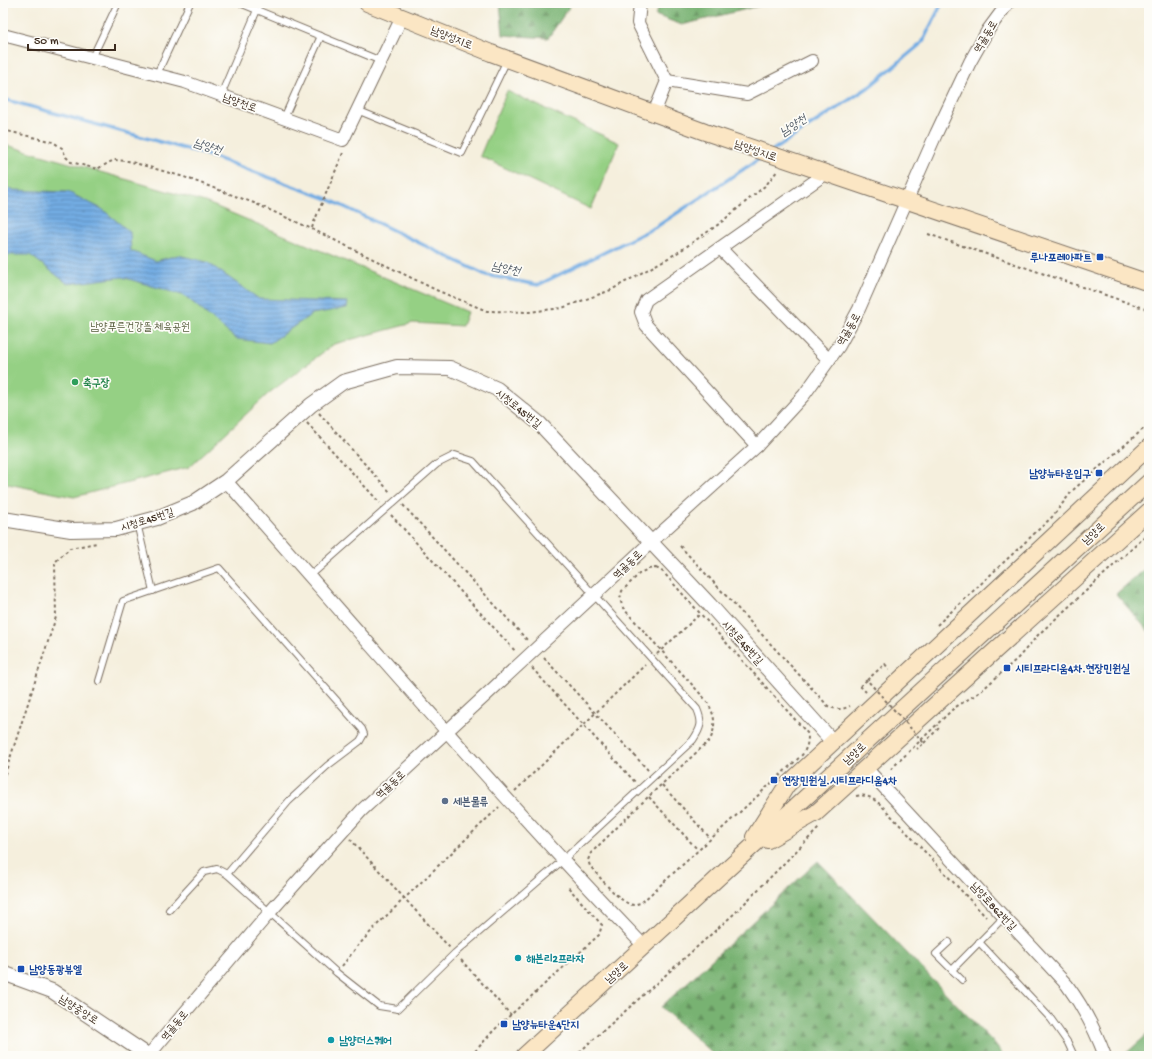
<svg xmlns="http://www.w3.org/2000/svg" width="1152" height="1059" font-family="'Gochi Hand','Poor Story',sans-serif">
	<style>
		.forest { fill: url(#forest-firs); stroke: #5a6e48 }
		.green { fill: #95d084; stroke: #687d51 }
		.water { fill: url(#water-rules); stroke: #566b80 }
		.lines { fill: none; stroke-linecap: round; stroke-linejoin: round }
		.stream { stroke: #72ace3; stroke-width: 3.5 }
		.service-casing { stroke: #7c6f61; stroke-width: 8 }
		.minor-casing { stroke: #7c6f61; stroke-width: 14 }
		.tertiary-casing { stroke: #7c6f61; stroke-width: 16 }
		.secondary-casing { stroke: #7c6f61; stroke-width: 18 }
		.path { stroke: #7c6f61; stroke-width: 2; stroke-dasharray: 3 3; stroke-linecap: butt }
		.service { stroke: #fff; stroke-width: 6 }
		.minor { stroke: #fff; stroke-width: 12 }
		.tertiary { stroke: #fff; stroke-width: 14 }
		.secondary { stroke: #fbe6c4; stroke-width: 16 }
		.path-bridge { stroke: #7c6f61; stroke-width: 2; stroke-dasharray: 3 3; stroke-linecap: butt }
		.transit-dot { fill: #1a4fb4; stroke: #fdfcf7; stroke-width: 1.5 }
		.leisure-dot { fill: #2e9e5b; stroke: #fdfcf7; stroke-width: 1.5 }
		.service-dot { fill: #5c6f8a; stroke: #fdfcf7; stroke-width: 1.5 }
		.culture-dot { fill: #0f9aa8; stroke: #fdfcf7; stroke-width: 1.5 }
		.labels { text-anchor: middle; stroke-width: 3.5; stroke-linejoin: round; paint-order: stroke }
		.street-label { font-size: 11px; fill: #3b2a1e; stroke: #fdfcf7 }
		.transit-label { font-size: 11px; font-weight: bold; fill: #164399; stroke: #fdfcf7; text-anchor: start }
		.park-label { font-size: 11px; fill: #565c3d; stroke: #fdfcf7 }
		.leisure-label { font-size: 11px; font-weight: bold; fill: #27864d; stroke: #fdfcf7; text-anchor: start }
		.service-label { font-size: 11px; font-weight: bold; fill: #4e5e75; stroke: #fdfcf7; text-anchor: start }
		.culture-label { font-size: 11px; font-weight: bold; fill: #0d838f; stroke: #fdfcf7; text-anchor: start }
		.water-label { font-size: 12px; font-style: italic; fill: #4e5863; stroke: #fdfcf7 }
	</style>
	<defs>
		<pattern id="forest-firs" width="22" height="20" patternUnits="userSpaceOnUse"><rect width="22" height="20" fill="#78b272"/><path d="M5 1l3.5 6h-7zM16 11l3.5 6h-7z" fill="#64915d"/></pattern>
		<pattern id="water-rules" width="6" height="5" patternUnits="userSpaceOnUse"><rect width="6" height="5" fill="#72ace3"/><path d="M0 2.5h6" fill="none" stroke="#5f8cb7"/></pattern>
	</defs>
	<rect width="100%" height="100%" fill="#fdfcf7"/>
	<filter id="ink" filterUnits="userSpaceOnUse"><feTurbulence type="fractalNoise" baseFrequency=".025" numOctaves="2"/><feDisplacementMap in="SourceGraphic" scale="8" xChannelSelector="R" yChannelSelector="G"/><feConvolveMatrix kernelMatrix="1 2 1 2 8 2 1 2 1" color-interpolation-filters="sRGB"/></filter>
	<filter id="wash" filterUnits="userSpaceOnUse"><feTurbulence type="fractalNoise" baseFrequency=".012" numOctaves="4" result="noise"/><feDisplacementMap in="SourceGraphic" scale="16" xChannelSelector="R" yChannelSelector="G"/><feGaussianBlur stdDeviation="0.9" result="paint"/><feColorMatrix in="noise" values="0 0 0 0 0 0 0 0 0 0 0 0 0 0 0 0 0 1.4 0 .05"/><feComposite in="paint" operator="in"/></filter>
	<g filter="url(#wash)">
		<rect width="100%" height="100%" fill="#f5efdd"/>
		<!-- forest -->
		<g class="forest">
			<path d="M500 3H572L548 38 503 35Z"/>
			<path d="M662 3H771L682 25 655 15Z"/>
			<path d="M1149 565V632L1116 594Z"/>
			<path d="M818 861 992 1041 1004 1056H715L661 1007Z"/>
			<path d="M1149 1033V1056H1123Z"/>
		</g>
		<!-- green -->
		<g class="green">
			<path d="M507 91 619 143 591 209 480 156Z"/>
			<path d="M3 144 205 202 467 312 462 326 413 323 334 344 269 393 189 467 74 497 3 483Z"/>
		</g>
		<!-- water -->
		<path class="water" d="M3 187 13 190 68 192 102 209 130 232 131 251 156 261 178 255 207 262 259 299 348 302 347 308 312 314 270 343 236 339 185 296 122 277 68 284 30 255H3Z"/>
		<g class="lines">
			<!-- stream -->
			<g class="stream">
				<path d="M3 99 208 155 328 199 486 275 538 285 656 227 762 157"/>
				<path d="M773 150 869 87 922 43 942 3"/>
			</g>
		</g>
	</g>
	<g filter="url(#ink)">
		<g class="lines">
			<defs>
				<g id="service">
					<path d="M240 3 381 61"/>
					<path d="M92 58 118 3"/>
					<path d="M157 74 190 3"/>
					<path d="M221 95 257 10"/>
					<path d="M357 110 462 153 507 60"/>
					<path d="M284 118 321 36"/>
					<path d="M137 523 153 591"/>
					<path d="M99 681 123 601 219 568 362 729 364 734 360 741 327 766 289 801 227 874"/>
					<path d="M169 910 204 872 217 869 227 874 337 973 379 1006 398 1009 455 953 563 860 693 740C701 728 703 723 697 709L473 461 455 455 437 464 310 576"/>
					<path d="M949 942 936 954 962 980"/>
					<path d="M979 942 1051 1019 1068 1043 1074 1056"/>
					<path d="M952 970 1004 917"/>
				</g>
				<g id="minor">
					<path d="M640 3 638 23 667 81 654 113"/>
					<path d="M3 35 185 82 343 140 402 17"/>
					<path d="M667 81 747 94 812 61"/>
					<path d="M720 248 829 360"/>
					<path d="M757 446 646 325 641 312 646 300 825 174"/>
					<path d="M226 481C364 637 500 796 644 946"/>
					<path d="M866 768 1067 985C1084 1008 1095 1029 1105 1056"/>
					<path d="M148 1056 270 912 362 810 651 542 757 446 804 395 839 346 859 309 936 134 970 62 988 30 1008 3"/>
				</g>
				<g id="tertiary">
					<path d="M3 519 71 530 116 529 157 518 193 503 226 481 311 405 343 382 397 367 450 368 497 389 540 424 710 605 833 742"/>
					<path d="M3 973 52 991 149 1056"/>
				</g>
				<g id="secondary">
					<path d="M367 3 491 53 705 132 1149 283"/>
					<path d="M754 837 787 785 1149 447"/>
					<path d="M768 840 816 813 1149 511"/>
					<path d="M524 1056 1149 482"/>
				</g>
			</defs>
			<!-- service casing -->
			<use href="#service" class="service-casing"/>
			<!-- minor casing -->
			<use href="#minor" class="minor-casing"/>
			<!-- tertiary casing -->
			<use href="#tertiary" class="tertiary-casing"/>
			<!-- secondary casing -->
			<use href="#secondary" class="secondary-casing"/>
			<!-- path -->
			<g class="path">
				<path d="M3 130 53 142 62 148 66 157 71 162 97 169 114 160 128 161 184 177 254 203 312 229 436 290 487 311 529 312 562 308 611 290 677 253 719 224 766 185 778 170"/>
				<path d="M312 228 314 222 343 153V151"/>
				<path d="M928 234 1149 310"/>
				<path d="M319 413 391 493"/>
				<path d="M307 423 380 503"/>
				<path d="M403 505 528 641"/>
				<path d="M391 515 516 652"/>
				<path d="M680 546 828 706C836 710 842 710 850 706"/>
				<path d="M656 568 663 572 808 734C808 743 807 748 802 755L641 903C639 903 637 904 634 905 621 905 599 876 590 866L588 860 591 853 649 796 710 740C717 725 715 713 705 699L623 608 620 599 622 591 640 573 648 569Z"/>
				<path d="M937 625 1052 517 1073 490 1149 424"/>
				<path d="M657 654 700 614"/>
				<path d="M544 658 648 770"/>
				<path d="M532 668 635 782"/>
				<path d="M867 680 885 664 889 669"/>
				<path d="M860 686 866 692"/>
				<path d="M924 743 939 728 937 725"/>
				<path d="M891 769 954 708 980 692 1018 658 1038 635 1149 533"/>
				<path d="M3 780 56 617 55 562 70 548 97 543"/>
				<path d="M662 785 710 838"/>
				<path d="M515 791 645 665"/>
				<path d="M856 796C867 794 872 798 881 805L986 917"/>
				<path d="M649 797 698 850"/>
				<path d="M350 839 450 948"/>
				<path d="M461 960 511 1015"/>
				<path d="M342 966 356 948 378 924 499 807"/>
				<path d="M471 1056 494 1030 599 935 602 925 567 886"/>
				<path d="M575 1056 734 914 819 828"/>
			</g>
			<!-- service -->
			<use href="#service" class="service"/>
			<!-- minor -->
			<use href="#minor" class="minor"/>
			<!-- tertiary -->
			<use href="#tertiary" class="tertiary"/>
			<!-- secondary -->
			<use href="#secondary" class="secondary"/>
			<!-- path-bridge -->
			<path class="path-bridge" d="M860 686 867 680 924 743 917 749"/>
		</g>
	</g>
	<!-- markers -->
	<g class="transit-dot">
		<rect x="1096" y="253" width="8" height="8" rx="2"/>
		<rect x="1095" y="469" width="8" height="8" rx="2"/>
		<rect x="1003" y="664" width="8" height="8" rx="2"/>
		<rect x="770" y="776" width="8" height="8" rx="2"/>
		<rect x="17" y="965" width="8" height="8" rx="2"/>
		<rect x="500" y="1020" width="8" height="8" rx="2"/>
	</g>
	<circle class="leisure-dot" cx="75" cy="382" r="4"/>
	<circle class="service-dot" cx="445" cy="801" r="4"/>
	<g class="culture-dot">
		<circle cx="518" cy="958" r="4"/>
		<circle cx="331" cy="1040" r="4"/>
	</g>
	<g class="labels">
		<!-- street labels -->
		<g class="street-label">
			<text transform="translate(985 36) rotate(-59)" y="4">역골동로</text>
			<text transform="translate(452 37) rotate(22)" y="4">남양성지로</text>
			<text transform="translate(240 102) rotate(20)" y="4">남양천로</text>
			<text transform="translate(756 150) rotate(19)" y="4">남양성지로</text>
			<text transform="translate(848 329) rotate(-60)" y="4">역골동로</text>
			<text transform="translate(519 408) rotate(39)" y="4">시청로45번길</text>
			<text transform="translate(147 519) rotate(-17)" y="4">시청로45번길</text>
			<text transform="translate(1093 533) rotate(-43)" y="4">남양로</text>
			<text transform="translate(627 564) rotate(-44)" y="4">역골동로</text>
			<text transform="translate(743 642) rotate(48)" y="4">시청로45번길</text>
			<text transform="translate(854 753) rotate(-43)" y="4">남양로</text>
			<text transform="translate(390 784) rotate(-43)" y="4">역골동로</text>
			<text transform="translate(994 906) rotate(47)" y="4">남양로862번길</text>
			<text transform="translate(616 972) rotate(-42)" y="4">남양로</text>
			<text transform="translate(79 1009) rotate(33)" y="4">남양중앙로</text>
			<text transform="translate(174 1025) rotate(-50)" y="4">역골동로</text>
		</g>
		<!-- transit labels -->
		<g class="transit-label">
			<text x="1092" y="261" text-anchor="end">루나포레아파트</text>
			<text x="1091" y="477" text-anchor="end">남양뉴타운입구</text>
			<text x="1015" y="672">시티프라디움4차.현장민원실</text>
			<text x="782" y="784">현장민원실.시티프라디움4차</text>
			<text x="29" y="973">남양동광뷰엘</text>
			<text x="512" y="1028">남양뉴타운4단지</text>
		</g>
		<!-- park labels -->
		<g class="park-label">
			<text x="140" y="330">남양푸른건강뜰 체육공원</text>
		</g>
		<!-- leisure labels -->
		<g class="leisure-label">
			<text x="83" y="386">축구장</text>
		</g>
		<!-- service labels -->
		<g class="service-label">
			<text x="453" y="805">세븐물류</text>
		</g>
		<!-- culture labels -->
		<g class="culture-label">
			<text x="526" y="962">해븐리2프라자</text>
			<text x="339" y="1044">남양더스퀘어</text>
		</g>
		<!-- water labels -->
		<g class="water-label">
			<text transform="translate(793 125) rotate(-33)" y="4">남양천</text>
			<text transform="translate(208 146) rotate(18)" y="4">남양천</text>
			<text transform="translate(506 268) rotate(12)" y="4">남양천</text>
		</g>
	</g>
	<!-- margin -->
	<rect width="1152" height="1059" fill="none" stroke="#fdfcf7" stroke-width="16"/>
	<!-- scale -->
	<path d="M28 44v6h87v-6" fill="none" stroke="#3b2a1e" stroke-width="2"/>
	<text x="34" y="44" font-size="12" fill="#3b2a1e" stroke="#fdfcf7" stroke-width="3" paint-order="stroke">50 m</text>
</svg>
